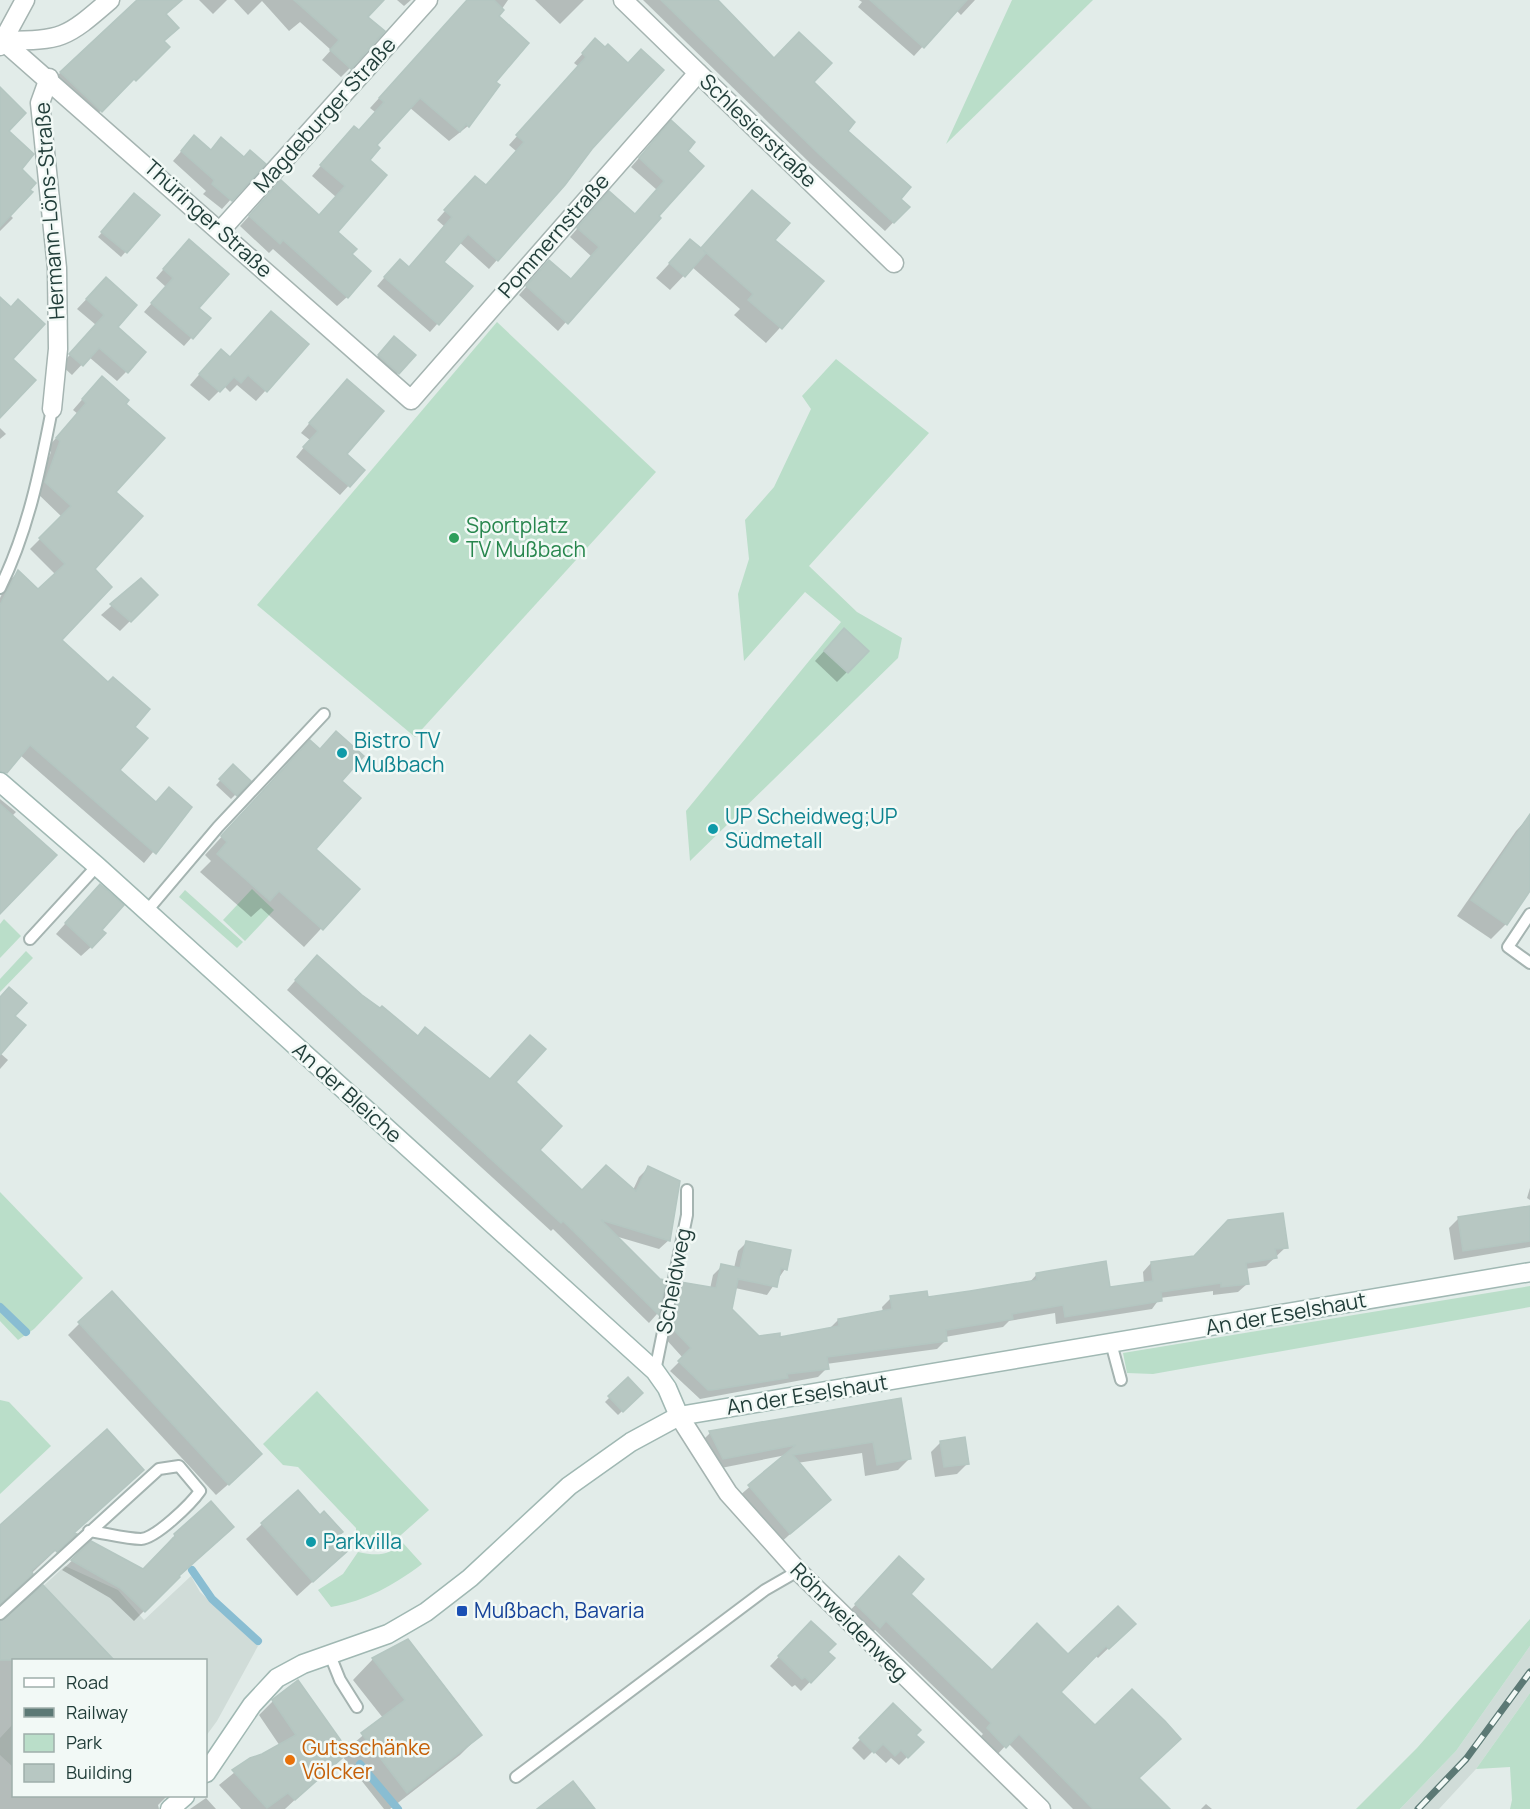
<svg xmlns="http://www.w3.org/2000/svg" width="1530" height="1809" font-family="Manrope,sans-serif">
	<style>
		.built { fill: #d0dcd8 }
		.green { fill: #badec9 }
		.shadow { fill: #0003 }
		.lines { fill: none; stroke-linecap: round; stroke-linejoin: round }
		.stream { stroke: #89bdd2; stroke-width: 8 }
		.building { fill: #b7c7c2; stroke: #b4c6c1; stroke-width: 1.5 }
		.service-casing { stroke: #a5b4b1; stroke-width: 14 }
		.minor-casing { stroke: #a5b4b1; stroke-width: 21 }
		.tertiary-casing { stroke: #a5b4b1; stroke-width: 21 }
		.secondary-casing { stroke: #a0b8b3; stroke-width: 21 }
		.service { stroke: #fff; stroke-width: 10 }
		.minor { stroke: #fff; stroke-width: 18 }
		.tertiary { stroke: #fff; stroke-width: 18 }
		.secondary { stroke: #fff; stroke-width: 18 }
		.rail-casing { stroke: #5c7975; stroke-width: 7 }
		.rail { stroke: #f2f9f6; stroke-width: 4.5; stroke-dasharray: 14; stroke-linecap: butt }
		.leisure-dot { fill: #2e9e5b; stroke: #f2f9f6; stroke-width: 2 }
		.culture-dot { fill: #0f9aa8; stroke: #f2f9f6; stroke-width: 2 }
		.transit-dot { fill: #1a4fb4; stroke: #f2f9f6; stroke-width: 2 }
		.food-dot { fill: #e8710a; stroke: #f2f9f6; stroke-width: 2 }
		.labels { text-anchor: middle; stroke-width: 5; stroke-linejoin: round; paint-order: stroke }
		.street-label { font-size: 21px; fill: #223e3a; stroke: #f2f9f6 }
		.leisure-label { font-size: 21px; fill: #27864d; stroke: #f2f9f6; text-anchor: start }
		.culture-label { font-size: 21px; fill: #0d838f; stroke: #f2f9f6; text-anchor: start }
		.transit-label { font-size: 21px; fill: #164399; stroke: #f2f9f6; text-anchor: start }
		.food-label { font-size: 21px; fill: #c56008; stroke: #f2f9f6; text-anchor: start }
	</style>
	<rect width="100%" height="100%" fill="#e2ece9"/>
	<!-- built -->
	<g class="built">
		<path d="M65 1566 118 1590 144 1620 191 1576 200 1592 258 1646 217 1721 206 1736V1660H32L0 1626Z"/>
		<path d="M1530 1646V1693L1476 1769 1439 1809H1400L1456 1751Z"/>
		<path d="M13 1724V1767L0 1755V1738Z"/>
	</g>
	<!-- green -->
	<g class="green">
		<path d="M1012 0H1093L946 144Z"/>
		<path d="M497 322 656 472 415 737 257 605Z"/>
		<path d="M836 359 929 433 809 566 857 612 902 638 898 658 690 861 686 811 841 622 805 592 744 661 738 594 749 559 745 520 774 487 811 409 802 396Z"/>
		<path d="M252 889 274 910 245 941 223 920Z"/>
		<path d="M185 890 243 942 237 948 179 897Z"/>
		<path d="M4 919 21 936 0 958V924Z"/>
		<path d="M26 951 33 958 0 992V979Z"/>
		<path d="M0 1192 83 1278 34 1329 18 1340 0 1321Z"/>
		<path d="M1530 1286V1307L1153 1374 1127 1373 1123 1353Z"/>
		<path d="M317 1391 429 1510 392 1543 379 1550 365 1547 356 1536V1528L298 1467 283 1465 263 1444Z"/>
		<path d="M0 1400 9 1402 51 1446 0 1494Z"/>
		<path d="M403 1543 422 1564C394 1585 366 1601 331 1607L318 1590 343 1574 358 1552C377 1556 388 1556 403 1543Z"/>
		<path d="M1530 1619V1646L1456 1751 1400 1809H1356L1417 1748Z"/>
		<path d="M1530 1693V1809H1510L1512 1800 1510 1767 1476 1769Z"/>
	</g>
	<!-- shadow -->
	<g class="shadow">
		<path d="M142 0H164L162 42 168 47 92 119 52 81 78 55Z"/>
		<path d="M199 0H227L213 14Z"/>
		<path d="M234 0H382L366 17 350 68 341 77 322 60 331 50 300 22 289 31 262 1 248 15Z"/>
		<path d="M397 0H411L404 6Z"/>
		<path d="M468 0H508L497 16 494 82 468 126 449 141 409 107 375 145 336 232 350 254 347 297 337 306 273 249 269 253 240 226 271 192 319 216 336 197 312 176 345 138 359 131 375 112 370 108Z"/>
		<path d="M535 0H584L560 24Z"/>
		<path d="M643 0H715L774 60 812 82 845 131 908 207 885 231 810 163Z"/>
		<path d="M859 0H975L961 15 956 10 914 56 858 7 862 2Z"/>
		<path d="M595 40 591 148 564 184 489 269 459 242 442 262 438 323 430 332 377 286 391 270 409 268 445 227 437 220 467 186 485 187 516 151 509 145 579 67 574 63Z"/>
		<path d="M0 106 20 169 10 215 13 218 0 231Z"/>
		<path d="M663 131 702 167 558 331 519 295 541 270 570 280 591 256 570 237 601 201 635 215 657 190 631 167Z"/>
		<path d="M185 147 210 151 263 164 222 209 203 194 206 191 173 161Z"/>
		<path d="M130 200 157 216 121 257 98 237Z"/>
		<path d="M773 240 822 282 766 343 734 315 740 309 692 267 670 290 656 278 690 241 700 249Z"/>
		<path d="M181 249 197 308 209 318 184 346 144 312 166 287 156 278Z"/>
		<path d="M96 289 116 327 126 372 117 381 89 357 72 375 61 365 96 325 77 309Z"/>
		<path d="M307 345 256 401 237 385 230 392 224 386 209 401 190 385 211 361Z"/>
		<path d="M385 348 398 373 389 383 369 366Z"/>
		<path d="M92 388 124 404 114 492 93 570 60 640 133 727 118 771 156 803 190 807 144 863 20 755 0 778V598L8 582 18 572 38 591 56 575 30 549 62 517 36 492 51 452 47 448 78 414 73 410Z"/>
		<path d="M338 390 344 454 363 470 340 495 296 457 310 440 301 433Z"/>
		<path d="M0 428 6 434 0 439Z"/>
		<path d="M141 580 156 595 120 631 101 615Z"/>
		<path d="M834 640 847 672 837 682 815 661Z"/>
		<path d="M292 760 340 781 314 849 358 889 304 947 261 908 251 917 200 872 211 861 205 855Z"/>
		<path d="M233 766 249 781 231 799 216 785Z"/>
		<path d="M0 799 16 812 12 816 0 911Z"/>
		<path d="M1530 816V889L1506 924 1491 939 1457 916 1516 831Z"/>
		<path d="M90 896 100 930 91 947 81 956 56 934Z"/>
		<path d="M308 966 361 996 417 1038 490 1080 514 1083 537 1150 582 1192 633 1190 639 1177 648 1168 669 1240 659 1249 615 1236 659 1280 664 1281 657 1314 649 1323 553 1229 551 1231 287 990Z"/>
		<path d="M0 1053 8 1060 0 1069Z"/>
		<path d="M1530 1188V1200L1527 1198Z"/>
		<path d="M1530 1206V1247L1454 1260 1449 1228 1459 1218Z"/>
		<path d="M746 1243 785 1269 767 1295 735 1288 730 1310 759 1337 779 1338 829 1329 838 1320 883 1312 882 1307 891 1298 927 1299 1029 1283 1037 1274 1109 1288 1144 1284 1143 1272 1151 1263 1286 1247 1266 1266 1245 1269 1247 1284 1238 1292 1213 1295V1291L1160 1298 1152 1309 1056 1324 1055 1313 1009 1321 1003 1327 945 1337 946 1340 937 1349 826 1364 827 1368 818 1377 700 1399 670 1371 683 1358 664 1337 673 1293 681 1284 710 1289 713 1275 722 1266 734 1268 738 1251Z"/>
		<path d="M80 1323 249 1466 216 1495 68 1335Z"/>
		<path d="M628 1379 641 1393 618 1415 605 1402Z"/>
		<path d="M900 1400 909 1459 898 1470 865 1476 862 1453 797 1463 828 1500 778 1545 738 1497 786 1455 711 1470 699 1444 710 1433Z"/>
		<path d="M941 1442 967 1464 957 1474 935 1477 931 1452Z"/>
		<path d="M297 1492 337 1535 333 1563 297 1596 246 1539Z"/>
		<path d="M0 1527 73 1534 0 1603Z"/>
		<path d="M173 1537 179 1543 178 1577 134 1621 110 1598 62 1570 91 1543 143 1571Z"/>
		<path d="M889 1568 908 1594 992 1672 1068 1656 1134 1624 1098 1658 1095 1655 1059 1692 1168 1809H1073L1008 1743 995 1757 978 1739 983 1734 875 1630 869 1636 846 1615Z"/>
		<path d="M43 1587 112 1660H14V1796H167L158 1805 159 1809H0V1622Z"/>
		<path d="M811 1623 826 1652 833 1658 801 1691 795 1685 792 1687 770 1666Z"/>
		<path d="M373 1659 480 1735 460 1755 390 1809H384L342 1756 285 1809H241L219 1785 251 1759 280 1746 259 1715 273 1701 346 1750 383 1718 353 1680Z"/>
		<path d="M893 1705 922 1742 899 1765 891 1758 886 1763 873 1751 864 1760 852 1748Z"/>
		<path d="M206 1798 216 1809H190Z"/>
		<path d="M1206 1804 1212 1809H1201Z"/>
	</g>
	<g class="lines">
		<!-- stream -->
		<g class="stream">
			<path d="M0 1307 26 1332"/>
			<path d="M192 1570 212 1599 258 1641"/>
			<path d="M360 1764 398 1809"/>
		</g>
	</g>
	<!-- building -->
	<g class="building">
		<path d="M137 0H182L166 14 179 28 164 41 170 47 136 81 134 79 102 112 60 72Z"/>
		<path d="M294 0H384L368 17 385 31 351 69 330 50 339 40Z"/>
		<path d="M467 0H494L504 10 499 16 529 43 496 82 500 85 469 127 466 124 460 132 420 98 377 145 380 148 370 160 387 175 338 232 357 249 352 254 371 271 348 298 283 240 280 244 249 216 281 180 319 215 345 186 320 165 354 126 359 130 384 102 379 98Z"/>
		<path d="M661 0H718L774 58 799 32 832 63 814 82 855 122 848 131 911 187 901 199 910 207 894 223 819 154Z"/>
		<path d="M870 0H967L924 48Z"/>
		<path d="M595 38 605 47 608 44 628 63 641 49 664 70 592 149 565 185 498 261 468 234 444 262 473 286 439 325 384 277 400 259 409 267 452 217 444 210 475 176 486 185 524 142 516 135 586 57 582 53Z"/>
		<path d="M0 87 26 113 9 131 34 154 22 169 36 183 30 190 33 192 0 227Z"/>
		<path d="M671 120 695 142 688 151 704 166 659 216 661 218 568 324 526 286 549 260 571 279 599 247 577 228 609 191 635 214 664 181 639 158Z"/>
		<path d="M194 135 211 150 221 137 244 157 250 150 266 164 232 201 212 184 214 180 181 151Z"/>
		<path d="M752 190 790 223 775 240 824 281 782 329 748 300 753 294 703 250 706 253 685 277 669 263 690 239 701 248Z"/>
		<path d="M134 193 160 215 127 253 101 232Z"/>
		<path d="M189 239 229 274 199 308 211 318 193 339 151 303 173 278 163 269Z"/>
		<path d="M106 277 137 305 118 327 146 352 128 373 99 348 83 366 69 354 104 315 86 299Z"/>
		<path d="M0 297 11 307 18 299 45 324 13 359 36 380 0 418Z"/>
		<path d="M271 311 309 344 267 392 248 375 241 383 234 377 220 392 199 374 221 349 230 357Z"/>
		<path d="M394 336 416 355 399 374 378 355Z"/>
		<path d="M102 376 129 400 126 404 165 438 116 492 143 516 95 569 112 587 62 640 108 682 113 677 150 709 135 727 148 738 120 770 156 802 169 787 192 807 156 854 30 745 7 773 0 771V605L18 570 38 589 65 564 39 538 71 506 45 482 60 441 56 438 86 403 82 399Z"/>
		<path d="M347 379 384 411 347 454 365 470 350 487 303 447 318 431 309 423Z"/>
		<path d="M141 578 158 595 131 622 110 604Z"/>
		<path d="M844 628 869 651 848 673 824 651Z"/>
		<path d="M336 731 364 756 342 781 361 798 316 849 360 889 323 930 279 891 270 901 217 854 227 842 221 836 310 740 320 749Z"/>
		<path d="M233 764 251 781 237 796 219 779Z"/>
		<path d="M0 804 57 855 0 914Z"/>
		<path d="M1530 814V891L1507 925 1471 900Z"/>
		<path d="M100 884 124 905 102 930 106 933 92 948 65 923Z"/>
		<path d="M317 955 362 995 380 1008 382 1006 418 1036 425 1027 490 1079 530 1035 546 1049 516 1082 562 1126 540 1150 582 1190 606 1165 636 1191 648 1166 680 1181 670 1241 601 1220 660 1279 666 1280 659 1315 563 1221 561 1223 295 980Z"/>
		<path d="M9 987 27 1003 15 1016 26 1025 0 1055V997Z"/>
		<path d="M1530 1206V1241L1463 1251 1458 1217Z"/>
		<path d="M1283 1213 1288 1248 1275 1249 1277 1258 1246 1263 1249 1284 1221 1287V1283L1161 1292 1162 1301 1065 1317 1063 1305 1012 1314 1013 1319 946 1330 947 1341 827 1357 829 1369 787 1374 788 1378 712 1390H708L678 1361 691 1348 672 1328 681 1282 716 1288 721 1264 740 1268 746 1241 791 1250 787 1270 781 1268 777 1287 738 1279 732 1309 759 1336 780 1333V1337L839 1326 838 1319 892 1309 890 1296 927 1291 928 1297 970 1291 1037 1280 1036 1273 1106 1261 1110 1287 1153 1281 1151 1262 1194 1256 1228 1220Z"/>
		<path d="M112 1291 262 1454 229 1485 78 1322Z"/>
		<path d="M628 1377 643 1393 623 1412 608 1396Z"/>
		<path d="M901 1398 911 1459 877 1465 873 1442 793 1455 831 1500 790 1534 748 1485 796 1445 723 1459 709 1431Z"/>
		<path d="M107 1429 144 1470 74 1533 77 1534 57 1552 55 1550 31 1571 33 1574 0 1604V1525Z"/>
		<path d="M965 1437 969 1464 944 1467 940 1441Z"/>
		<path d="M298 1490 320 1515 324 1511 343 1532 339 1535 351 1548 313 1582 261 1523Z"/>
		<path d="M211 1501 234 1527 179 1576 180 1577 145 1612 120 1588 71 1560 91 1541 143 1569 175 1536 174 1534Z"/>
		<path d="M899 1556 924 1579 911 1594 992 1670 1037 1623 1068 1654 1118 1606 1136 1624 1109 1649 1106 1646 1061 1692 1095 1725 1132 1689 1165 1721 1181 1739 1139 1778 1170 1809H1093L1019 1734 1006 1748 987 1728 991 1723 886 1621 880 1628 855 1604Z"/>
		<path d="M43 1585 114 1660H0V1621Z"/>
		<path d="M811 1621 836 1644 828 1652 835 1658 811 1683 805 1677 802 1679 778 1656Z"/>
		<path d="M408 1639 482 1735 407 1793 361 1733 405 1700 372 1658Z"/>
		<path d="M298 1680 349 1752 295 1800 288 1793 267 1808 232 1770 250 1758 262 1754 296 1735 272 1700Z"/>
		<path d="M893 1703 921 1730 916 1735 924 1742 908 1758 901 1750 895 1756 883 1744 874 1753 859 1738Z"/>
		<path d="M573 1781 595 1809H537Z"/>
	</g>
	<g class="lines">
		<defs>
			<g id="service">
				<path d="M0 588C28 531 40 471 52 409"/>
				<path d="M146 912 218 827 324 714"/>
				<path d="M1530 914 1508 947 1530 963"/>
				<path d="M30 939 97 866"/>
				<path d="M1111 1343 1121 1380"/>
				<path d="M655 1371 687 1215V1190"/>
				<path d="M0 1614 159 1469 179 1466 200 1491C191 1504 156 1538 141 1539 125 1539 105 1533 89 1531"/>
				<path d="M330 1655 340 1680 357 1707"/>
				<path d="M516 1777 765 1590 798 1571"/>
			</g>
			<g id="minor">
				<path d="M623 0 894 263"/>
				<path d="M3 41 411 400 698 73"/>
				<path d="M3 41C63 40 65 39 110 0"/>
				<path d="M49 78 40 103 57 268 58 349 52 409"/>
				<path d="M221 230 428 0"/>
				<path d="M679 1416 728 1493 798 1571 1041 1809"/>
			</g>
			<path id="tertiary" d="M0 46 25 0"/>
			<g id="secondary">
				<path d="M0 782 97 866 655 1371 667 1388 679 1416"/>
				<path d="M206 1773 252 1705 277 1678 303 1664 388 1634 426 1612 470 1578 569 1486 631 1442 679 1416 1530 1272"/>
				<path d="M170 1809 185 1796"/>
			</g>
		</defs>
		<!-- service casing -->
		<use href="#service" class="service-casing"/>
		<!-- minor casing -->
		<use href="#minor" class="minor-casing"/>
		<!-- tertiary casing -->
		<use href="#tertiary" class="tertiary-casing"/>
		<!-- secondary casing -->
		<use href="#secondary" class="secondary-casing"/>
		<!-- service -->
		<use href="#service" class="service"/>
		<!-- minor -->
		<use href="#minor" class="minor"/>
		<!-- tertiary -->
		<use href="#tertiary" class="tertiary"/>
		<!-- secondary -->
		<use href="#secondary" class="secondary"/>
		<defs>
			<path id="rail" d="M1418 1809 1466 1759 1530 1672"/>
		</defs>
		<!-- rail casing -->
		<use href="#rail" class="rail-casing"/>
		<!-- rail -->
		<use href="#rail" class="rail"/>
	</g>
	<!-- markers -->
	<circle class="leisure-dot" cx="454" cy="538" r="6"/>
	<g class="culture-dot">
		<circle cx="342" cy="753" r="6"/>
		<circle cx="713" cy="829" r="6"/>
		<circle cx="311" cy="1542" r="6"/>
	</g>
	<rect class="transit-dot" x="456" y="1605" width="12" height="12" rx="3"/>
	<circle class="food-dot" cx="290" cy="1760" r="6"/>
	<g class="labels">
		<!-- street labels -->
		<g class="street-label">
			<text transform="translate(325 115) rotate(-48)" y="7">Magdeburger Straße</text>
			<text transform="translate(758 131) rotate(44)" y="7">Schlesierstraße</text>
			<text transform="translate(50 211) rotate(-94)" y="7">Hermann-Löns-Straße</text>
			<text transform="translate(208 219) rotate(42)" y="7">Thüringer Straße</text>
			<text transform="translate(554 236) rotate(-49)" y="7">Pommernstraße</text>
			<text transform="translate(347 1093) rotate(42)" y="7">An der Bleiche</text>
			<text transform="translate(674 1281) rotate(-79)" y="7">Scheidweg</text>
			<text transform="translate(1286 1314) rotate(-10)" y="7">An der Eselshaut</text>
			<text transform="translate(807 1395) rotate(-9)" y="7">An der Eselshaut</text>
			<text transform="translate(849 1622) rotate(45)" y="7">Röhrweidenweg</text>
		</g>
		<!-- leisure labels -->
		<g class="leisure-label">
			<text x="466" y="533">Sportplatz<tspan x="466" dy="24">TV Mußbach</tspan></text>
		</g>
		<!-- culture labels -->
		<g class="culture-label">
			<text x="354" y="748">Bistro TV<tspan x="354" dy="24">Mußbach</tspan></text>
			<text x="725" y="824">UP Scheidweg;UP<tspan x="725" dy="24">Südmetall</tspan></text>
			<text x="323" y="1549">Parkvilla</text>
		</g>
		<!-- transit labels -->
		<g class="transit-label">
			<text x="474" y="1618">Mußbach, Bavaria</text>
		</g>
		<!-- food labels -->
		<g class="food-label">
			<text x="302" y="1755">Gutsschänke<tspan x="302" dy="24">Völcker</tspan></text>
		</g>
	</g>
	<!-- legend -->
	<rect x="12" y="1659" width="195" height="138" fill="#f2f9f6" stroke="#9faeab" stroke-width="1.5"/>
	<rect x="24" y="1678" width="30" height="9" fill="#ffffff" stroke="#9faeab" stroke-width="1.5"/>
	<text x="66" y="1689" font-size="18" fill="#223e3a">Road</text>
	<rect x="24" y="1708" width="30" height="9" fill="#5c7975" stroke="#9faeab" stroke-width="1.5"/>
	<text x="66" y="1719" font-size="18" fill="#223e3a">Railway</text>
	<rect x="24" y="1734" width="30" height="18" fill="#badec9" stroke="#9faeab" stroke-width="1.5"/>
	<text x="66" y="1749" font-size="18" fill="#223e3a">Park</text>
	<rect x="24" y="1764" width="30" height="18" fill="#b7c7c2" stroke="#9faeab" stroke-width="1.5"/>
	<text x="66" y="1779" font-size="18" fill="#223e3a">Building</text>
</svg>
